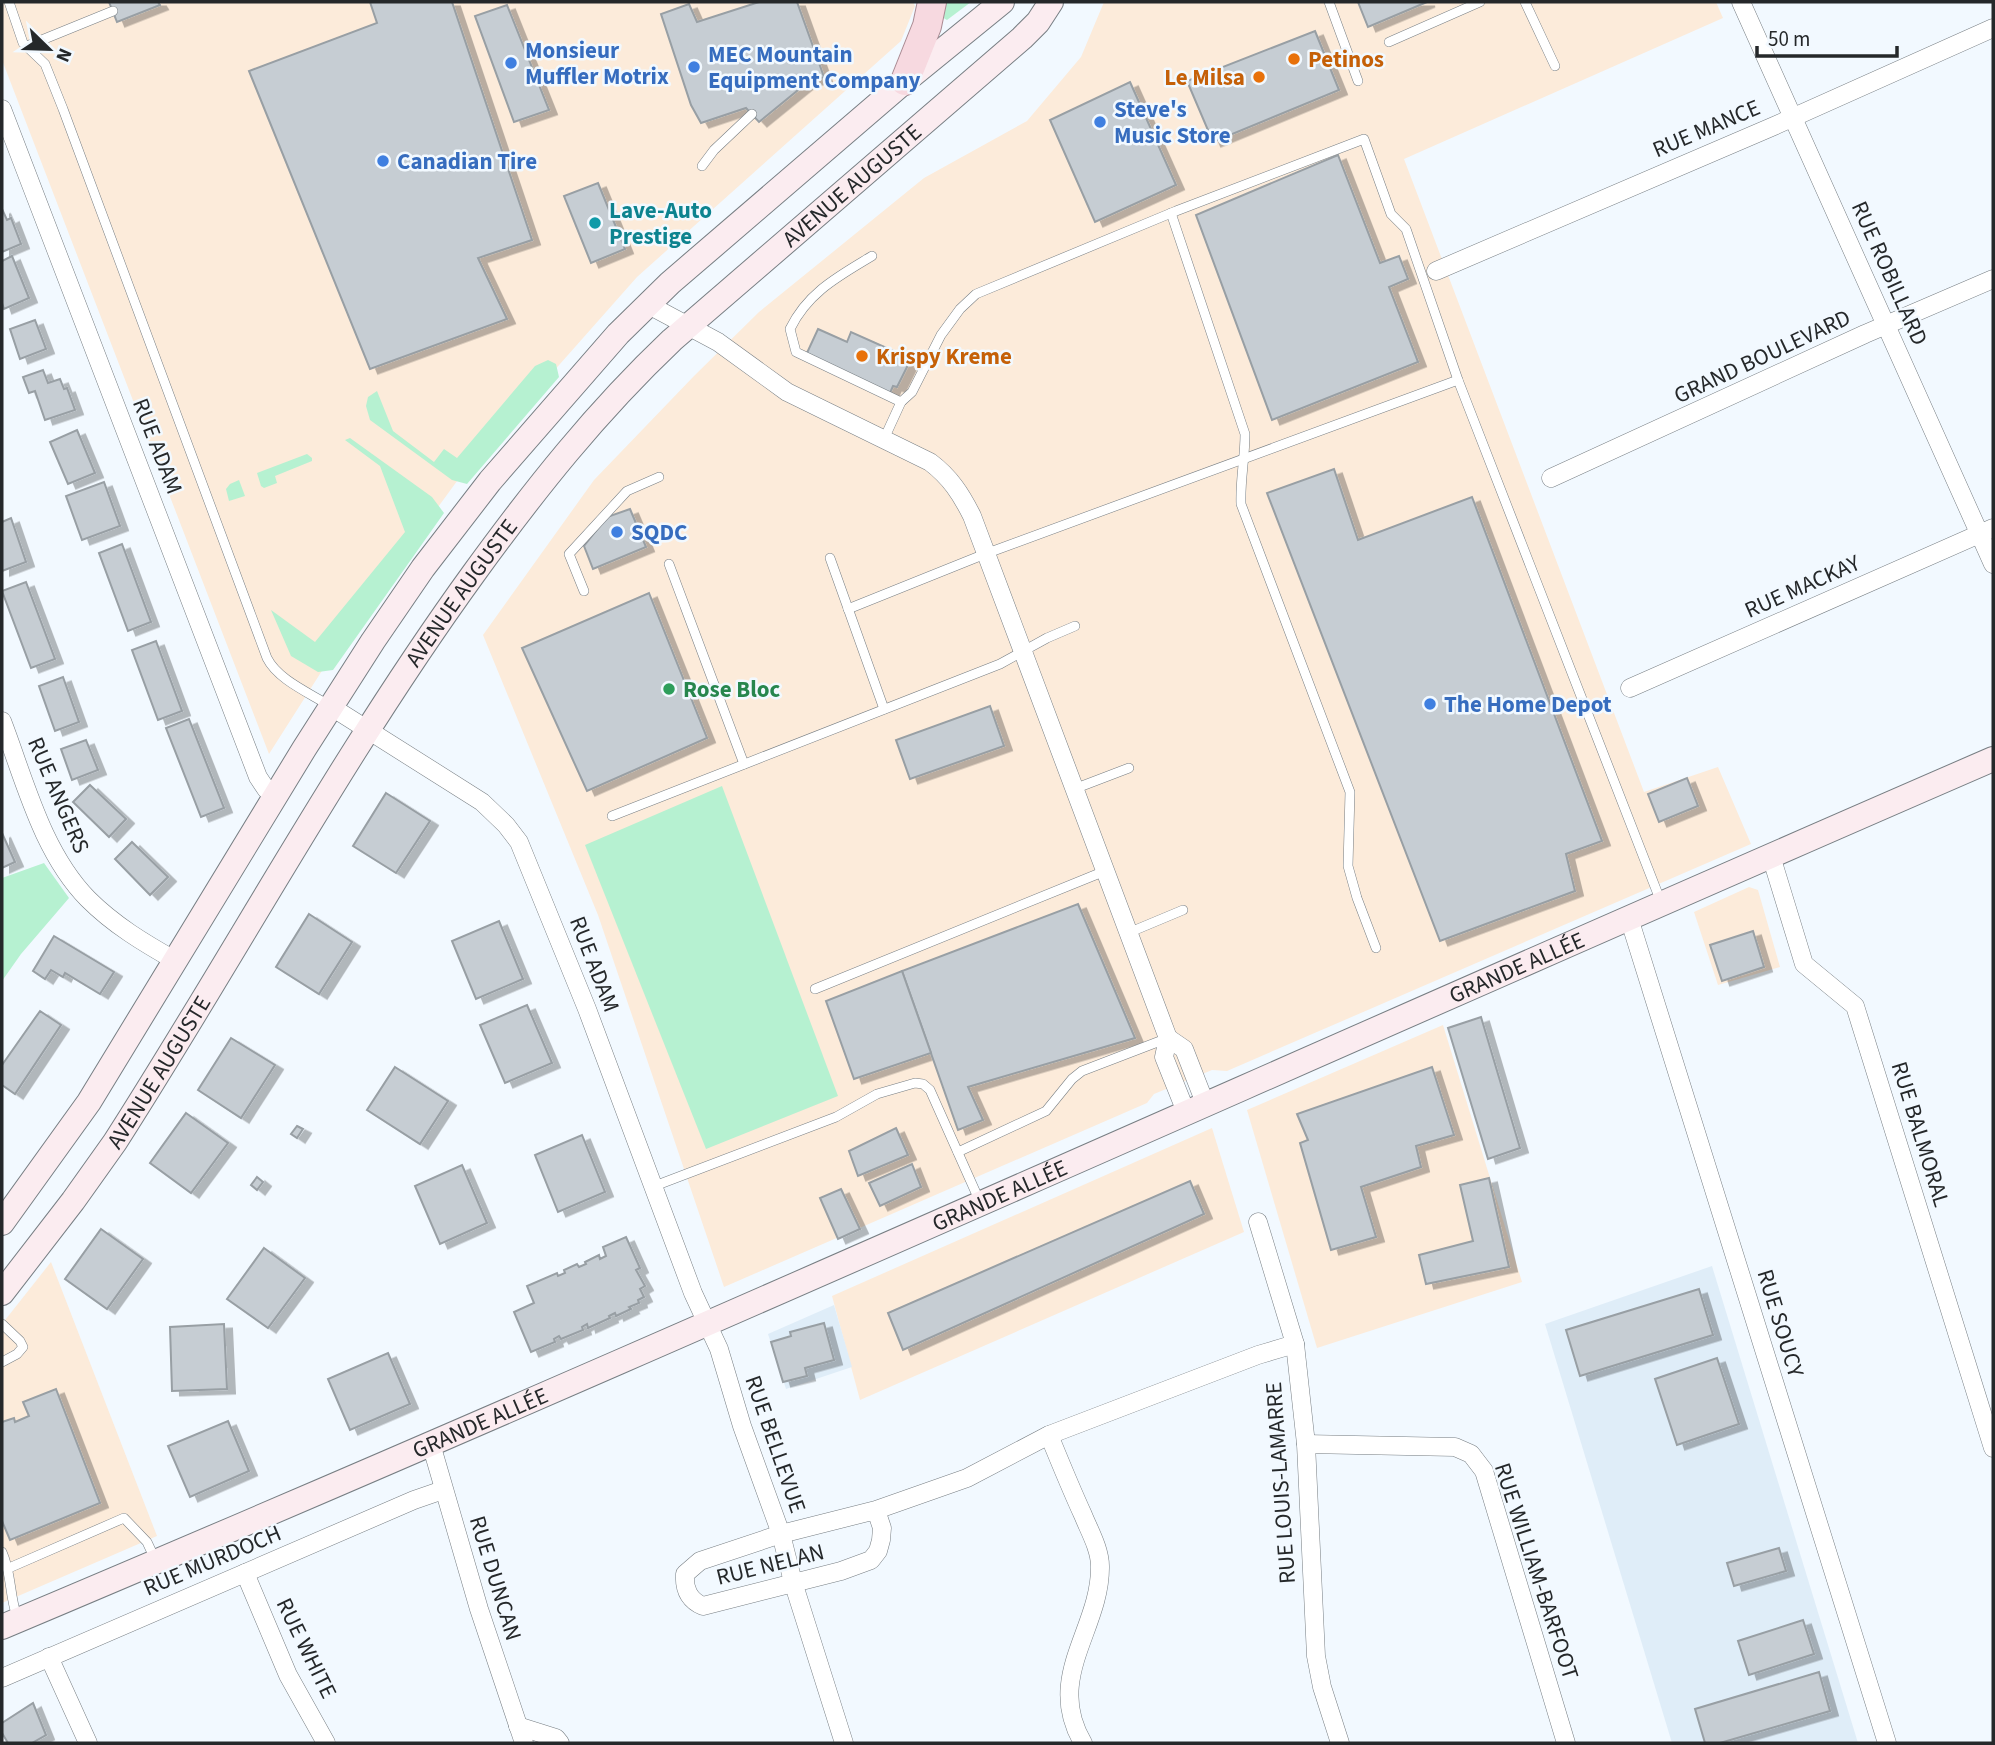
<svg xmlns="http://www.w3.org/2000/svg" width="1995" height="1745" font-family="'Source Sans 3',sans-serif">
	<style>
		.commercial { fill: #fcebda }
		.built { fill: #dfedf8 }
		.green { fill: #b6f1d1 }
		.building { fill: #c6cdd3; stroke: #989fa4; stroke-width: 2; filter: url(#shadow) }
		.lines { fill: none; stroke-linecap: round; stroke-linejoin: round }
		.service-casing { stroke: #777e83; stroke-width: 10 }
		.minor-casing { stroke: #777e83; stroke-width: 19 }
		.secondary-casing { stroke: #777e83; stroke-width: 26 }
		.primary-casing { stroke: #aa8b93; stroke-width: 30 }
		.service { stroke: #fff; stroke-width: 9 }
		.minor { stroke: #fff; stroke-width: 18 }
		.secondary { stroke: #fbecf0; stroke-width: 24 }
		.primary { stroke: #f7d9e0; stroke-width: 28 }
		.food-dot { fill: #e8710a; stroke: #f2f9ff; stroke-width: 2.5 }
		.shop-dot { fill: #3f7fe0; stroke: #f2f9ff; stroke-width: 2.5 }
		.culture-dot { fill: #0f9aa8; stroke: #f2f9ff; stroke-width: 2.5 }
		.leisure-dot { fill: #2e9e5b; stroke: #f2f9ff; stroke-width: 2.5 }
		.labels { text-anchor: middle; stroke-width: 5; stroke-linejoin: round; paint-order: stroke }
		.shop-label { font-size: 23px; font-weight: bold; fill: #366cbe; stroke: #f2f9ff; text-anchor: start }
		.food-label { font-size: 23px; font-weight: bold; fill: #c56008; stroke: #f2f9ff; text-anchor: start }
		.street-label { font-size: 23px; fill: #25282a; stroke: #f2f9ff }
		.culture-label { font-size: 23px; font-weight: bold; fill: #0d838f; stroke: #f2f9ff; text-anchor: start }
		.leisure-label { font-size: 23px; font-weight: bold; fill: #27864d; stroke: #f2f9ff; text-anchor: start }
	</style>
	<defs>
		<filter id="shadow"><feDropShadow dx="8" dy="4.5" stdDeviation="0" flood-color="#0004"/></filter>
	</defs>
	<rect width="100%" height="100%" fill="#f2f9ff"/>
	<!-- commercial -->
	<g class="commercial">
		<path d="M2 2H913L915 6 901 41 637 277 460 477 346 633 269 754 2 60Z"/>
		<path d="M1104 2H1716L1723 18 1404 159 1644 792 1718 767 1751 844 1227 1071 1212 1070 1154 1094 1147 1103 724 1287 598 915 483 635 594 480 694 376 759 312 924 178 1027 121 1081 57Z"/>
		<path d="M1749 887 1758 890 1780 967 1718 985 1694 912Z"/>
		<path d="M1443 1025 1522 1282 1317 1348 1247 1110Z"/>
		<path d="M1212 1128 1244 1232 860 1400 832 1296Z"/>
		<path d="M51 1262 157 1536 2 1603V1324Z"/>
	</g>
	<!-- built -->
	<g class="built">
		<path d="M1712 1266 1858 1743H1672L1545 1324Z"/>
		<path d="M834 1305 852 1367 786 1389 768 1334Z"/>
	</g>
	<!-- green -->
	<g class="green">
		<path d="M945 2H971L947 20 942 17Z"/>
		<path d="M548 360 556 364 559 377 467 484 452 480 370 420 366 406 368 397 377 391 393 431 434 462 444 449 457 458 535 366Z"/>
		<path d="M350 438 432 497 444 513 333 670 318 672 291 656 271 610 315 642 405 532 380 466 345 440Z"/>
		<path d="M307 454 312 458V461L275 476 277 483 264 488 261 486 257 473Z"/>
		<path d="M239 480 245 496 229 501 226 489 230 484Z"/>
		<path d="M722 786 838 1096 706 1149 585 845Z"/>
		<path d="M44 863 69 898 21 954 2 981V878Z"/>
	</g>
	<!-- building -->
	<g class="building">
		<path d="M109 2H158L160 5 117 22Z"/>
		<path d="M370 2H452L532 240 478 258 507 319 370 369 249 71 377 23Z"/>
		<path d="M759 2H797L824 77 808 82 759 122 746 108 701 123 691 105 661 14 689 4 697 22Z"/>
		<path d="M1358 2H1427L1368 27Z"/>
		<path d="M507 5 549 110 514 122 475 16Z"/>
		<path d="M1315 31 1339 90 1213 142 1187 81Z"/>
		<path d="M1130 82 1176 185 1095 222 1050 120Z"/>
		<path d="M1338 155 1380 263 1399 256 1408 279 1389 287 1418 362 1272 420 1196 215Z"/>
		<path d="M598 183 625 249 591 263 564 196Z"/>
		<path d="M2 209 7 220 11 218 21 244 2 252Z"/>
		<path d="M12 256 29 298 4 309 2 303V261Z"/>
		<path d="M35 320 46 349 20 359 10 329Z"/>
		<path d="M818 329 847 342 851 332 907 357 904 363 908 365 897 387 893 386 890 393 806 355Z"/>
		<path d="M43 370 48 383 60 379 64 389 67 388 75 410 45 420 35 391 29 393 23 377Z"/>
		<path d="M77 430 95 473 68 484 50 442Z"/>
		<path d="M1334 469 1358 540 1472 497 1602 841 1566 854 1575 891 1440 941 1267 493Z"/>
		<path d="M104 482 120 526 82 540 66 496Z"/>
		<path d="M630 509 646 547 593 569 584 546 607 517Z"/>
		<path d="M11 518 26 562 2 571V522Z"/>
		<path d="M122 544 151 622 128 631 99 553Z"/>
		<path d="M26 582 55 659 31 668 2 591Z"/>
		<path d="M649 593 707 738 587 791 522 648Z"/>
		<path d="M156 641 182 711 158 720 132 650Z"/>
		<path d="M63 677 79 722 55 731 39 686Z"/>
		<path d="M990 706 1004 746 910 779 896 740Z"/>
		<path d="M189 719 224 808 201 817 166 728Z"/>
		<path d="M86 740 98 770 72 780 61 749Z"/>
		<path d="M1687 778 1698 806 1659 822 1648 794Z"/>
		<path d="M90 785 126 819 109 837 73 802Z"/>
		<path d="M386 793 430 821 396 873 353 846Z"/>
		<path d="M2 833 15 862 2 868Z"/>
		<path d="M132 842 168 877 150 895 115 859Z"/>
		<path d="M1078 904 1135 1038 968 1087 983 1120 958 1130 902 971Z"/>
		<path d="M309 914 352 942 319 994 276 967Z"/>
		<path d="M499 921 523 979 476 999 452 941Z"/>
		<path d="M1753 931 1764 967 1722 981 1710 945Z"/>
		<path d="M54 936 114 972 100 994 65 973 63 977 51 970 45 979 33 971Z"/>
		<path d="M902 971 931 1053 854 1079 826 1001Z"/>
		<path d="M527 1005 552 1063 505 1083 480 1025Z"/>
		<path d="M40 1011 61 1025 15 1094 2 1085V1065Z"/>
		<path d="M1481 1017 1520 1148 1488 1159 1448 1028Z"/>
		<path d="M231 1038 275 1065 241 1118 198 1090Z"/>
		<path d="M395 1067 448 1101 420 1144 367 1110Z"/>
		<path d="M1432 1067 1454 1135 1416 1146 1421 1167 1361 1187 1376 1237 1331 1250 1300 1143 1308 1140 1297 1114Z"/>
		<path d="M186 1113 228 1143 191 1193 150 1163Z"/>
		<path d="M297 1126 303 1129 297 1138 291 1134Z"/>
		<path d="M896 1128 908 1155 858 1176 849 1151Z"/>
		<path d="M582 1135 605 1192 558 1212 535 1155Z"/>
		<path d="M912 1164 921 1187 880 1206 869 1183Z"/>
		<path d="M462 1165 487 1223 440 1244 415 1186Z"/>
		<path d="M257 1177 263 1182 257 1190 251 1185Z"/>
		<path d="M1489 1178 1509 1267 1426 1284 1419 1255 1473 1241 1460 1185Z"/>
		<path d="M1190 1181 1204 1214 903 1350 888 1313Z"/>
		<path d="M841 1189 860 1229 838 1239 820 1198Z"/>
		<path d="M101 1229 143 1259 107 1309 65 1279Z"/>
		<path d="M626 1237 640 1268 636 1270 645 1286 640 1289 644 1297 638 1300 639 1303 629 1307 631 1309 616 1316 615 1313 609 1316 610 1318 588 1328 587 1324 582 1327 583 1330 561 1339 559 1336 554 1339 555 1342 531 1352 514 1312 534 1303 527 1286 557 1273 558 1276 565 1273 564 1270 577 1264 579 1267 586 1264 585 1262 599 1255 600 1259 606 1256 603 1247Z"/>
		<path d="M264 1248 305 1278 268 1328 227 1299Z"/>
		<path d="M1699 1289 1713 1335 1580 1376 1566 1330Z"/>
		<path d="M824 1323 834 1360 805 1368 807 1376 783 1382 771 1342 791 1336 790 1332Z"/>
		<path d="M224 1324 227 1389 172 1391 170 1327Z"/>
		<path d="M388 1353 410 1404 350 1430 328 1379Z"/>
		<path d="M1717 1358 1739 1424 1677 1445 1655 1379Z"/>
		<path d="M56 1389 100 1503 10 1540 2 1521V1422L14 1418 15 1422 29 1416 23 1402Z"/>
		<path d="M228 1421 249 1471 190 1497 168 1446Z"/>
		<path d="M1779 1548 1786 1571 1734 1586 1727 1563Z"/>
		<path d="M1803 1620 1814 1654 1749 1675 1738 1641Z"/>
		<path d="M1819 1672 1830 1711 1720 1743H1705L1695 1709Z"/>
		<path d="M33 1703 46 1735 32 1743H8L2 1733V1723Z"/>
	</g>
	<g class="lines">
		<defs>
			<g id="service">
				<path d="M9 2 23 43 45 64 63 109 267 658C278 680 310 693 330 706"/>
				<path d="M1329 2 1358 81"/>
				<path d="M1525 2 1555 66"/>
				<path d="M1389 42 1480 2"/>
				<path d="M27 46 113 11"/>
				<path d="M702 166 714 150 752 114"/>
				<path d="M1171 213 1245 434C1245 458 1240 480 1241 504L1350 792 1348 866 1357 898 1376 948"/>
				<path d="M872 256C839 276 808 292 790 329L796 352 901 402"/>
				<path d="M884 439 901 402 912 392 941 335 960 309 976 294 1176 211 1364 139 1391 214 1406 229 1458 380 1661 902"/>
				<path d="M830 558 884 709"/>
				<path d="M669 564 744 764"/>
				<path d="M584 591 569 554 627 491 659 477"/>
				<path d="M848 609 985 554 1458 380"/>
				<path d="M1074 789 1129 768"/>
				<path d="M612 816 1000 664 1047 638 1075 626"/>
				<path d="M1128 933 1183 910"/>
				<path d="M815 989 1105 871"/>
				<path d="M958 1152 1046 1111 1072 1079 1082 1071 1168 1038"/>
				<path d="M652 1187 836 1117 877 1094 915 1083 923 1084 930 1090 980 1202"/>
				<path d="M2 1324 20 1341 23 1347 17 1354 2 1362"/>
				<path d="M2 1552C12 1574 9 1594 17 1617"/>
				<path d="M9 1568 124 1518 147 1542 155 1559"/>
			</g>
			<g id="minor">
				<path d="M1741 2 1993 564"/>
				<path d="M2 109 258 777 266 789 275 797"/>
				<path d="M1436 271 1774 126 1993 28"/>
				<path d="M647 304 718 342 787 392 930 462C950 477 961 494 972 516L1168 1038 1164 1057 1186 1112"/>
				<path d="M1551 478 1865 334 1993 279"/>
				<path d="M1630 688 1993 528"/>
				<path d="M330 706 482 802 506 825 519 842 587 1009 693 1293 719 1349 742 1426 781 1534 793 1582 844 1743"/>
				<path d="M2 721C25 781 42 852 88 899 114 925 144 943 176 961"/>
				<path d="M1771 856 1804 964 1855 1006 1993 1448"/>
				<path d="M1629 918 1887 1743"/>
				<path d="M1168 1038 1184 1049 1205 1103"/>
				<path d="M1258 1222 1295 1344 1306 1444 1316 1656 1322 1687 1340 1743"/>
				<path d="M1049 1435C1060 1462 1071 1489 1083 1515 1089 1530 1100 1549 1100 1566 1101 1629 1044 1677 1083 1743"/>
				<path d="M431 1444 479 1609 524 1743"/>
				<path d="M1306 1444 1455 1447 1471 1454 1484 1471 1566 1743"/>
				<path d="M876 1510 781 1534 700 1561 685 1574C684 1589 689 1600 703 1606L841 1571 871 1560 878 1551 881 1540 882 1528 876 1510 967 1478 1049 1435 1258 1355 1295 1344"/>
				<path d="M245 1573 288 1675 326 1743"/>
				<path d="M49 1657 88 1743"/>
				<path d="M2 1678 414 1500 443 1490"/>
				<path d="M518 1726 556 1738 560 1743"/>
			</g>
			<g id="secondary">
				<path d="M2 1223 89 1102 304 749 373 641 423 568 490 481 618 334 670 283 905 81 1002 2"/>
				<path id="s1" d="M2 1293 73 1201 115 1142C236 953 342 755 474 573 535 489 596 412 672 340L1022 38 1038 22 1051 2"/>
				<path id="s2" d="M2 1627C669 1346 1329 1047 1993 759"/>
			</g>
			<path id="primary" d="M905 81 927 26 932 2"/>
		</defs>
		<!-- service casing -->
		<use href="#service" class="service-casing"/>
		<!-- minor casing -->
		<use href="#minor" class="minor-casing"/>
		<!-- secondary casing -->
		<use href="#secondary" class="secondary-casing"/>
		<!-- primary casing -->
		<use href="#primary" class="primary-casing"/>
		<!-- service -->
		<use href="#service" class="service"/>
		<!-- minor -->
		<use href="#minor" class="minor"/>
		<!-- secondary -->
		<use href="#secondary" class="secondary"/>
		<!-- primary -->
		<use href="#primary" class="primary"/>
	</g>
	<!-- markers -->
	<g class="food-dot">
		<circle cx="1294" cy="59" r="7"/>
		<circle cx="1259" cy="77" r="7"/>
		<circle cx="862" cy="356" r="7"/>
	</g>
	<g class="shop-dot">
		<circle cx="511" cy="63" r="7"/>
		<circle cx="694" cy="67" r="7"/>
		<circle cx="1100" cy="122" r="7"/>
		<circle cx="383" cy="161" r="7"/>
		<circle cx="617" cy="532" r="7"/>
		<circle cx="1430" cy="704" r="7"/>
	</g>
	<circle class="culture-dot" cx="595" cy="223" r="7"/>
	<circle class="leisure-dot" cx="669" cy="689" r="7"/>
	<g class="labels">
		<!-- shop labels -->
		<g class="shop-label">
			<text x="525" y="58">Monsieur<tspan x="525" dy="26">Muffler Motrix</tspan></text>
			<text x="708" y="62">MEC Mountain<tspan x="708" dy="26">Equipment Company</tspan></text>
			<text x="1114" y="117">Steve's<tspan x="1114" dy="26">Music Store</tspan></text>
			<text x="397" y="169">Canadian Tire</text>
			<text x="631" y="540">SQDC</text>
			<text x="1444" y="712">The Home Depot</text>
		</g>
		<!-- food labels -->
		<g class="food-label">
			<text x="1308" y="67">Petinos</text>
			<text x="1245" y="85" text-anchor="end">Le Milsa</text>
			<text x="876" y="364">Krispy Kreme</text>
		</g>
		<!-- street labels -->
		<g class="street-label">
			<text transform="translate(1706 128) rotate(-23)" y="8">RUE MANCE</text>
			<text dy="8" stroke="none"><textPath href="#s1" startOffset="1405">AVENUE AUGUSTE</textPath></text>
			<text transform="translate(1890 273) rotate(66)" y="8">RUE ROBILLARD</text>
			<text transform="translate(1762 356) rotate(-25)" y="8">GRAND BOULEVARD</text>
			<text transform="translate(158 446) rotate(69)" y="8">RUE ADAM</text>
			<text transform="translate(1802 586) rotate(-24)" y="8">RUE MACKAY</text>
			<text dy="8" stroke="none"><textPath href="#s1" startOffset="838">AVENUE AUGUSTE</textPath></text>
			<text transform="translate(59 795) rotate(67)" y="8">RUE ANGERS</text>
			<text transform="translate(595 964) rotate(69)" y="8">RUE ADAM</text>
			<text dy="8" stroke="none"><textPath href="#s2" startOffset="1652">GRANDE ALLÉE</textPath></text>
			<text dy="8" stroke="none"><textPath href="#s1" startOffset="271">AVENUE AUGUSTE</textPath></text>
			<text transform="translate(1921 1134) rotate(73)" y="8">RUE BALMORAL</text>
			<text dy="8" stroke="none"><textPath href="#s2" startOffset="1087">GRANDE ALLÉE</textPath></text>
			<text transform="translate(1781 1323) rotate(73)" y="8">RUE SOUCY</text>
			<text dy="8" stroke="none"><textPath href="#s2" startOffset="520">GRANDE ALLÉE</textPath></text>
			<text transform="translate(776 1444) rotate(71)" y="8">RUE BELLEVUE</text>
			<text transform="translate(1280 1483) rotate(-94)" y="8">RUE LOUIS-LAMARRE</text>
			<text transform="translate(212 1560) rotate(-23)" y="8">RUE MURDOCH</text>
			<text transform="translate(770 1564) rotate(-14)" y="8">RUE NELAN</text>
			<text transform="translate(1537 1571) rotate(72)" y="8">RUE WILLIAM-BARFOOT</text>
			<text transform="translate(496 1578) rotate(73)" y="8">RUE DUNCAN</text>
			<text transform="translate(307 1648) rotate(64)" y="8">RUE WHITE</text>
		</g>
		<!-- culture labels -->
		<g class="culture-label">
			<text x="609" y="218">Lave-Auto<tspan x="609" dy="26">Prestige</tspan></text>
		</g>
		<!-- leisure labels -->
		<g class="leisure-label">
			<text x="683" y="697">Rose Bloc</text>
		</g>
	</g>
	<!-- border -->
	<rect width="1995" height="1745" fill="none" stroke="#25282a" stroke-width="7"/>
	<!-- north arrow -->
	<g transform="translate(49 49) rotate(113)" stroke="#f2f9ff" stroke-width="5" paint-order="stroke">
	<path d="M0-5L12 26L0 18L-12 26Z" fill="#25282a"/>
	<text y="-10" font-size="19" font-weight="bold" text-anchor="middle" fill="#25282a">N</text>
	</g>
	<!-- scale -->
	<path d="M1757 46v10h140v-10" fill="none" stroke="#25282a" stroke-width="3.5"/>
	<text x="1768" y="46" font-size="21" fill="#25282a" stroke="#f2f9ff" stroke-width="5" paint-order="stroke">50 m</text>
</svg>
